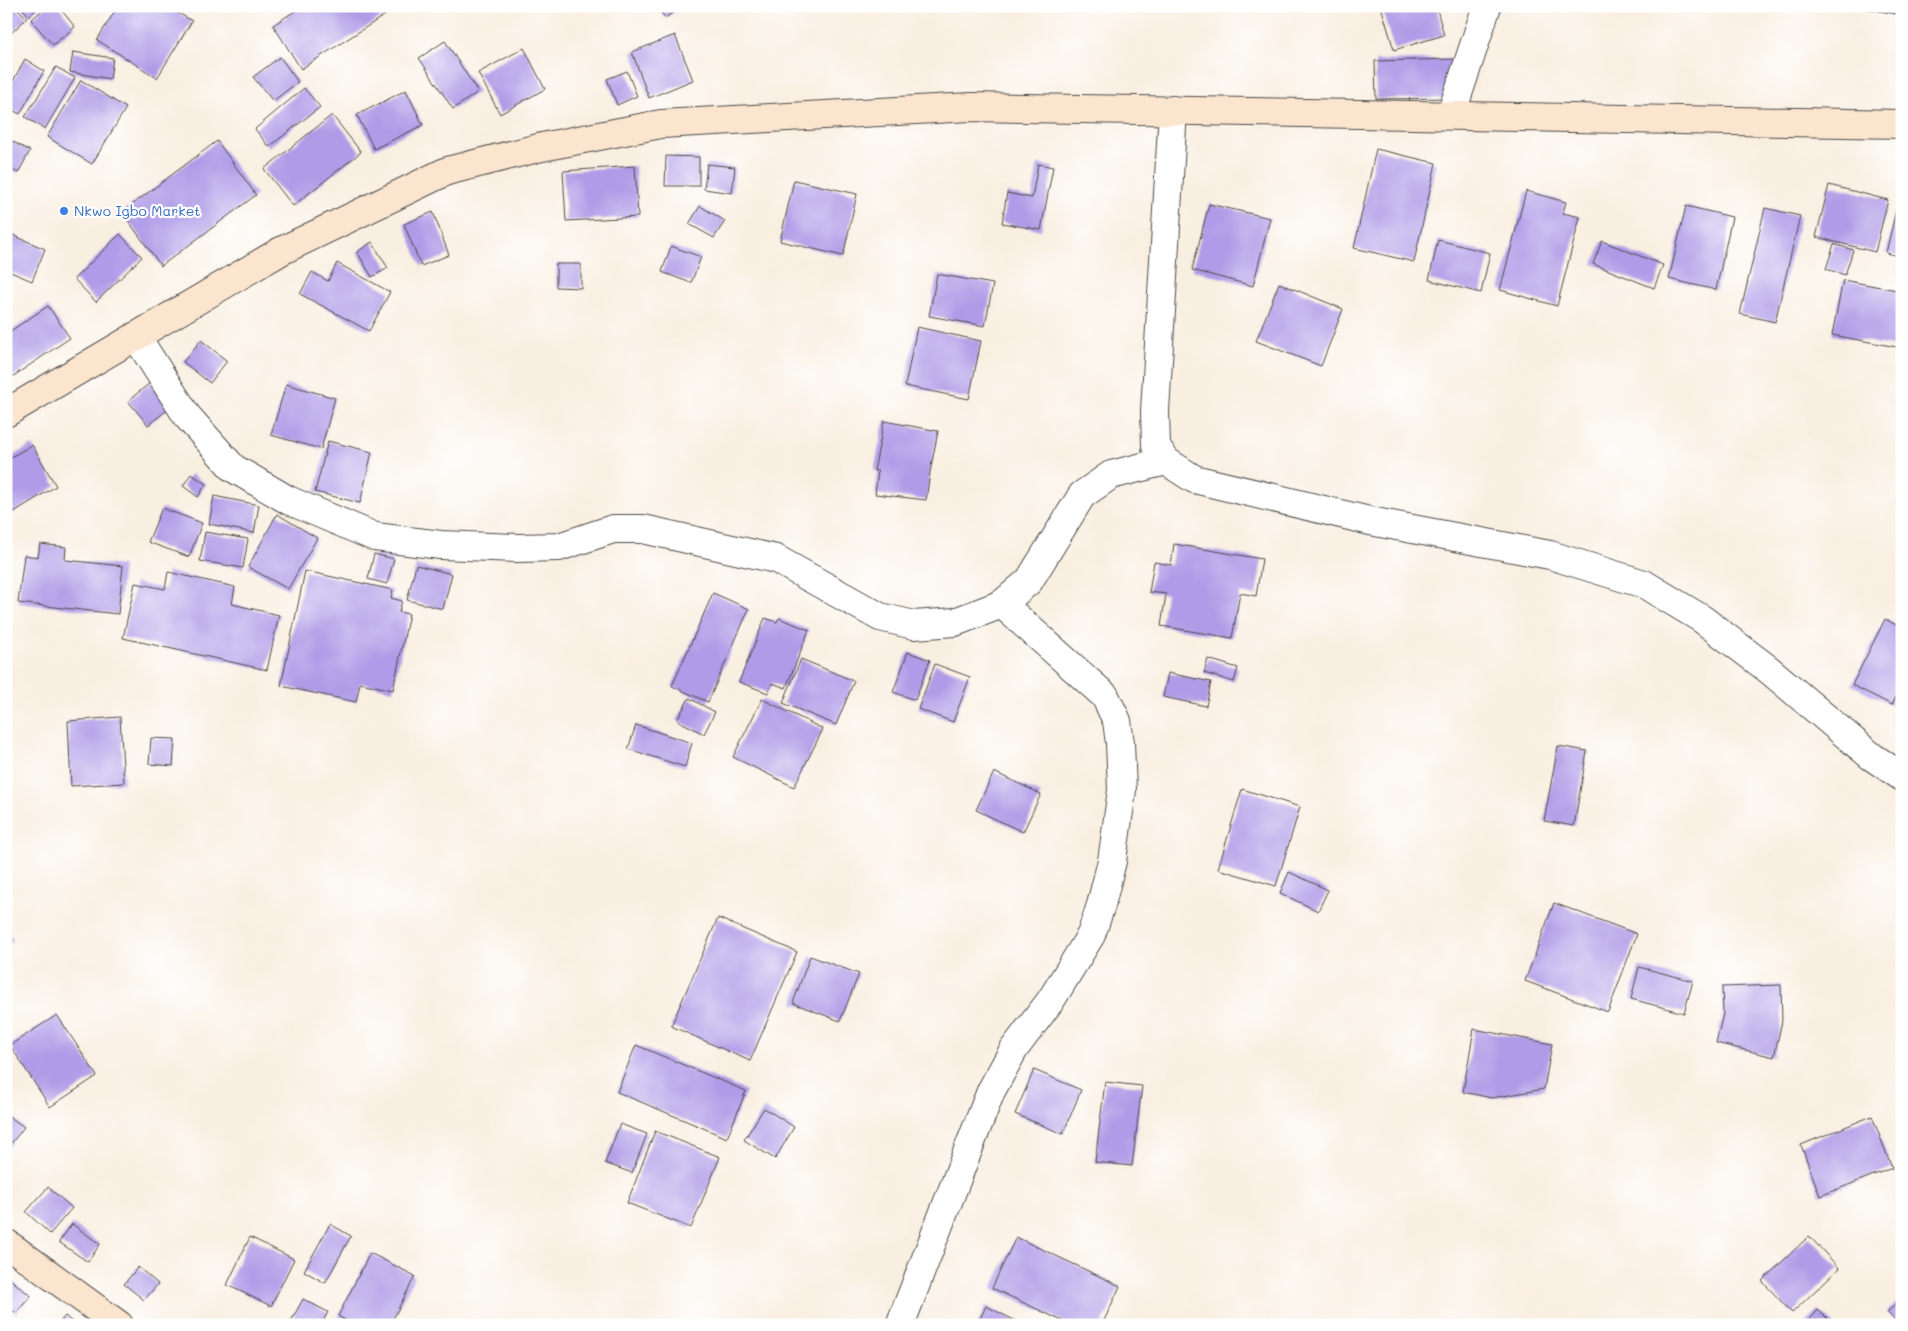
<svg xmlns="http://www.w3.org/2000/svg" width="1908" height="1331" font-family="Mali,sans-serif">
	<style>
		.building { fill: #af9be7 }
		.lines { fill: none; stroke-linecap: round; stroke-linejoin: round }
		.street-casing { stroke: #4a4846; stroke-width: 30 }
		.secondary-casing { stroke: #4a4846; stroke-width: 30 }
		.street { stroke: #fff; stroke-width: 28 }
		.secondary { stroke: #fbe5cf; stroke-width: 28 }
		.shop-dot { fill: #3f7fe0; stroke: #fff; stroke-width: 2 }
		.labels { text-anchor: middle; stroke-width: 4.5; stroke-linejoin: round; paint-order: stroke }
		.shop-label { font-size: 14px; fill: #366cbe; stroke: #fff; text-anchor: start }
	</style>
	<rect width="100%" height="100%" fill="#fff"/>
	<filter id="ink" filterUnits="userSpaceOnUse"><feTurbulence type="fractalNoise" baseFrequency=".02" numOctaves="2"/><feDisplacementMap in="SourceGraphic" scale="10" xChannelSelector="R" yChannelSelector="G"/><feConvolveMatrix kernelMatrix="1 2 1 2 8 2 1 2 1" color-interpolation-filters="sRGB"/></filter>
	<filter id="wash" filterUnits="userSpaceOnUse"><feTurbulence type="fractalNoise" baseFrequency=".0096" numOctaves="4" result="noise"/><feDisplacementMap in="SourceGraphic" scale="20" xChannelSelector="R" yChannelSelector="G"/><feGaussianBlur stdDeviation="1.12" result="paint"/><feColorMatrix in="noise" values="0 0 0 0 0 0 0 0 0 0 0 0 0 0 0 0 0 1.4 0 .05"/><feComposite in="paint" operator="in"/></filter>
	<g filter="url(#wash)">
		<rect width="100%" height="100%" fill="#f9efe1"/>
		<g id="blocks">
			<!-- building -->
			<g class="building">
				<path d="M6 6H15L27 18 6 38Z"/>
				<path d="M20 6H40L29 16Z"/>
				<path d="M47 6H58L75 27 53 45 31 20Z"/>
				<path d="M118 6H178L175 11 192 21 157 78 97 40Z"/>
				<path d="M303 6H399L301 69 273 25Z"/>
				<path d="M657 6H683L665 18Z"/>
				<path d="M1381 6H1436L1444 35 1394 50Z"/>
				<path d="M1863 6H1902V15L1863 8Z"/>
				<path d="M675 35 693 80 649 98 632 52Z"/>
				<path d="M445 41 478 92 453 109 419 58Z"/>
				<path d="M524 48 545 89 500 114 478 73Z"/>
				<path d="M73 52 113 58 110 79 70 72Z"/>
				<path d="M280 57 298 82 273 101 253 77Z"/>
				<path d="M25 59 44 71 20 114 6 107V94Z"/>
				<path d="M1456 59V98L1376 99 1375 61Z"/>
				<path d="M56 67 75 78 45 129 25 117Z"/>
				<path d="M627 71 637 96 617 105 607 79Z"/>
				<path d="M81 80 126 108 92 164 47 137Z"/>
				<path d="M304 88 320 107 269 147 255 129Z"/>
				<path d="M406 90 423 125 374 149 357 115Z"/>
				<path d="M332 115 361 152 293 206 264 169Z"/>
				<path d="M6 138 30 151 18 173 6 167Z"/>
				<path d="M217 141 256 195 161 266 122 212Z"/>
				<path d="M1376 149 1436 163 1414 262 1354 248Z"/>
				<path d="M666 156 699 157V186H665Z"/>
				<path d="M707 164 735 167 732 193 704 189Z"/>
				<path d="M1038 164 1053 167 1041 230 1002 223 1007 193 1032 198Z"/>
				<path d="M635 166 638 217 566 221 563 171Z"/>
				<path d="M794 180 857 194 843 256 780 241Z"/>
				<path d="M1829 185 1888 200 1875 252 1816 237Z"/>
				<path d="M1526 191 1566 202 1563 213 1580 217 1557 306 1500 290Z"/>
				<path d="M1899 197H1902V257L1886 253Z"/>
				<path d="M1209 204 1270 218 1253 286 1192 270Z"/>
				<path d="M700 206 725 221 714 238 689 224Z"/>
				<path d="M1686 206 1732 217 1716 290 1669 279Z"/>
				<path d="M1765 208 1800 216 1775 322 1740 314Z"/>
				<path d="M433 212 449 255 421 266 404 224Z"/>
				<path d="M6 232 45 249 32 281 6 270Z"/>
				<path d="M120 234 142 257 96 302 74 279Z"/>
				<path d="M1438 240 1490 253 1481 293 1429 280Z"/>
				<path d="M1602 241 1663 265 1654 288 1593 264Z"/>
				<path d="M372 242 388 268 372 277 357 252Z"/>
				<path d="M1834 244 1853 250 1845 275 1826 269Z"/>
				<path d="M671 246 701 257 691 283 662 272Z"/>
				<path d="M337 263 390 292 369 331 300 294 312 272 328 281Z"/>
				<path d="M556 264H581V288L556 287Z"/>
				<path d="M937 274 993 284 985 326 929 316Z"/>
				<path d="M1843 280 1902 291V348L1832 335Z"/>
				<path d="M1279 283 1343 309 1321 366 1256 341Z"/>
				<path d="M48 306 70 338 6 381V334Z"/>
				<path d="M917 327 981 341 969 399 905 386Z"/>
				<path d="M201 340 227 361 210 383 183 362Z"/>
				<path d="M151 382 171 407 148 425 128 401Z"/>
				<path d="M286 384 335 398 321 449 271 435Z"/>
				<path d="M884 421 938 431 930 472 926 500 875 494 878 471H874Z"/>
				<path d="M328 441 372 452 360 503 315 492Z"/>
				<path d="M32 445 56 486 6 517V460Z"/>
				<path d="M191 474 206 484 198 497 183 486Z"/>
				<path d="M214 496 259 505 254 533 209 524Z"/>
				<path d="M162 508 202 523 189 557 148 542Z"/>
				<path d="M277 514 317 538 288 589 248 567Z"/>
				<path d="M205 532 248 539 243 568 200 561Z"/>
				<path d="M40 544 66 547 65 560 123 566 118 614 18 603 24 555 38 557Z"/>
				<path d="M1174 544 1262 559 1256 596 1240 593 1232 638 1161 626 1166 594 1149 592 1154 562 1171 565Z"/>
				<path d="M374 554 394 559 387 584 368 579Z"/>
				<path d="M416 565 452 574 443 609 407 600Z"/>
				<path d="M305 571 393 590 391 598 402 601 399 612 409 614 393 690 360 683 356 702 281 686Z"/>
				<path d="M168 572 235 587 232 604 279 615 267 670 123 638 135 583 165 589Z"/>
				<path d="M713 593 749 609 708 702 672 686Z"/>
				<path d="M765 618 777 622 779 618 809 630 786 688 772 683 768 693 739 682Z"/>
				<path d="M1885 619 1902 628V685L1892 705 1852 685Z"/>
				<path d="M908 652 930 660 915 700 893 692Z"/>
				<path d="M801 659 854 681 836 725 783 703Z"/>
				<path d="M1208 659 1238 668 1234 682 1204 673Z"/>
				<path d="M935 664 970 677 953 722 918 709Z"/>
				<path d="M1168 673 1211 682 1206 706 1163 697Z"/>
				<path d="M689 698 715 712 704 734 677 720Z"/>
				<path d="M762 699 823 729 794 787 733 757Z"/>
				<path d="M120 717 124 783 71 786 68 721Z"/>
				<path d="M636 725 692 743 685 767 628 749Z"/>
				<path d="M151 738 175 739 173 766 149 764Z"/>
				<path d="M1558 746 1587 751 1574 826 1544 821Z"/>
				<path d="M994 772 1041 794 1023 832 976 810Z"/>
				<path d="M1242 789 1300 807 1276 886 1218 869Z"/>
				<path d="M1289 872 1328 890 1318 911 1280 893Z"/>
				<path d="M1554 903 1637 934 1608 1012 1525 981Z"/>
				<path d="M718 918 797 952 750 1061 671 1026Z"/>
				<path d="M6 926 13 941 6 944Z"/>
				<path d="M810 956 859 974 840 1021 793 1003Z"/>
				<path d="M1639 967 1693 981 1684 1013 1631 999Z"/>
				<path d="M1781 985 1782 1021 1774 1057 1716 1043 1723 1014 1722 987Z"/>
				<path d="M57 1015 97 1076 50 1107 10 1045Z"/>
				<path d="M1474 1029 1552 1044 1544 1089 1492 1098 1463 1092Z"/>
				<path d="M636 1045 746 1091 727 1138 617 1092Z"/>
				<path d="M1034 1070 1081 1090 1063 1134 1015 1114Z"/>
				<path d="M1105 1082 1142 1086 1132 1166 1095 1162Z"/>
				<path d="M764 1108 794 1127 775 1159 744 1140Z"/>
				<path d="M6 1114 24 1127 6 1150Z"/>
				<path d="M1872 1116 1892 1168 1820 1196 1801 1145Z"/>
				<path d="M620 1124 647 1134 632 1173 605 1163Z"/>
				<path d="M655 1131 720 1157 691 1228 627 1203Z"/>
				<path d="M48 1187 72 1208 50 1234 26 1212Z"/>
				<path d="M72 1224 100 1244 88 1262 59 1242Z"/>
				<path d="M330 1224 351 1236 325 1283 304 1271Z"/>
				<path d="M1809 1236 1839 1268 1792 1313 1762 1281Z"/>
				<path d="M250 1237 294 1259 271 1306 227 1285Z"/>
				<path d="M1016 1237 1120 1286 1102 1325H1071L992 1288Z"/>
				<path d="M370 1253 415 1276 390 1325H354L338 1316Z"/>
				<path d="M138 1267 158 1284 144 1300 124 1284Z"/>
				<path d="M6 1276 31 1296 16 1313 6 1305Z"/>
				<path d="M1902 1298V1325H1899L1887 1312Z"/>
				<path d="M303 1299 328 1312 321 1325H289Z"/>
				<path d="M986 1306 1024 1325H977Z"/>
				<path d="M1818 1310 1835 1325H1805Z"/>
				<path d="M65 1316 76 1325H58Z"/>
			</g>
		</g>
	</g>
	<g filter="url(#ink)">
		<use href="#blocks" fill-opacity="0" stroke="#4a4846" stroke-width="1"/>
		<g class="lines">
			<defs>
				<g id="street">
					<path d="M1173 110 1155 411 1156 446 1166 461 1194 479 1370 521 1550 555 1644 584 1702 619 1768 669 1871 756 1902 777"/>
					<path d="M1451 115 1487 6"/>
					<path d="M136 336 187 416 233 468 288 500 375 537 441 545 518 548 559 547 613 529H643L776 559 880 617 914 625 955 622 1002 604 1029 581 1082 495 1111 475 1166 461"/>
					<path d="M900 1325 991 1091 1014 1049 1051 1000 1091 935 1101 905 1112 861 1122 790 1120 743 1117 721 1105 696 1002 604"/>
				</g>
				<g id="secondary">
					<path d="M6 413 281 251 447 171 542 147 661 124 971 107 1902 124"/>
					<path d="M6 1243 119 1325"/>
				</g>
			</defs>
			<!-- street casing -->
			<use href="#street" class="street-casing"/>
			<!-- secondary casing -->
			<use href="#secondary" class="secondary-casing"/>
			<!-- street -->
			<use href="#street" class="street"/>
			<!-- secondary -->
			<use href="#secondary" class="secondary"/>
		</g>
	</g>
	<!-- markers -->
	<circle class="shop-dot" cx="64" cy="211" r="5"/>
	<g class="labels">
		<!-- shop labels -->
		<g class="shop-label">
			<text x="74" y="216">Nkwo Igbo Market</text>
		</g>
	</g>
	<!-- margin -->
	<rect width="1908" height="1331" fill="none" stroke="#fff" stroke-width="25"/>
</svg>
